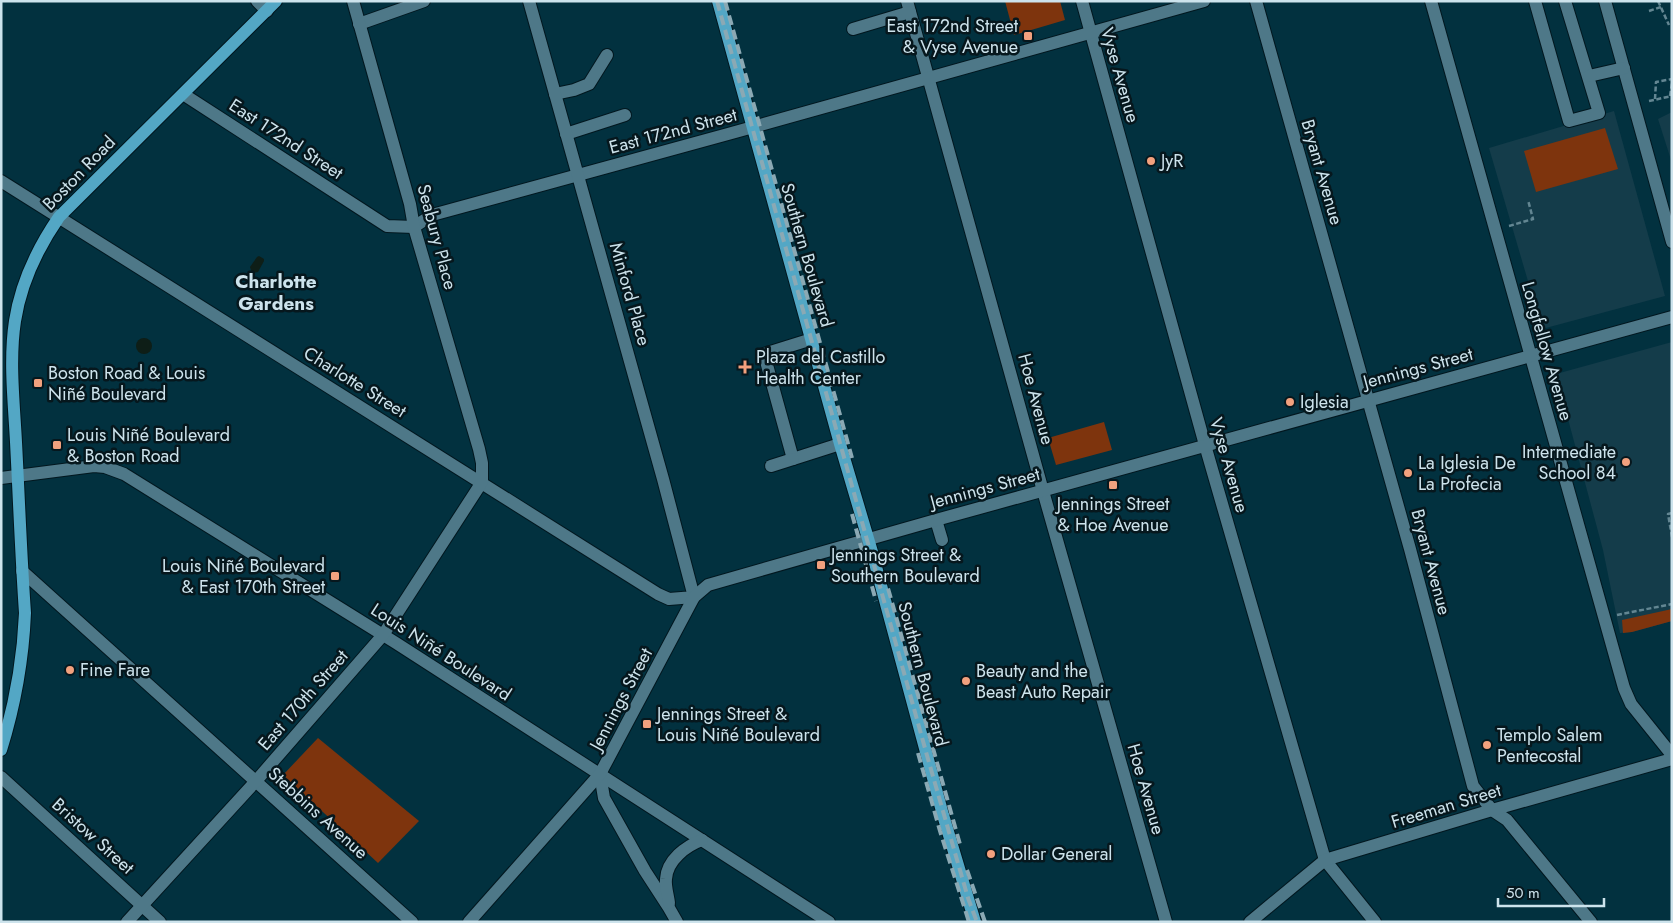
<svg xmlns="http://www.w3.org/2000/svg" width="1673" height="923" font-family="Jost,sans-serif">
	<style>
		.built { fill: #143c4a }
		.green { fill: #7e340d }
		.water { fill: #0e1e17 }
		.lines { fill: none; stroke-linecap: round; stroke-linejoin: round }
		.minor-casing { stroke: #02171f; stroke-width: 14 }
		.major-casing { stroke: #02171f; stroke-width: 14 }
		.path { stroke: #638692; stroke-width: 2.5; stroke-dasharray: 5 2.5; stroke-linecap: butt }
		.minor { stroke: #4e7888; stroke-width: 12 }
		.major { stroke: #53a7c5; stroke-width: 12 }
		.rail { stroke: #8ba9b4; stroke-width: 4; stroke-dasharray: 10 5; stroke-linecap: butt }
		.poi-dot { fill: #f2a17e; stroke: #06171d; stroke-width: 2 }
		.labels { text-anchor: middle; stroke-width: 5; stroke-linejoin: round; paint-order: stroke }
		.poi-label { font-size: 18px; fill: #cde3ec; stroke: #06171d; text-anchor: start }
		.street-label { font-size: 18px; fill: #cde3ec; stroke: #06171d }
		.neighbourhood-label { font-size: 19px; font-weight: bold; fill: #cde3ec; stroke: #06171d }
	</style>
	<rect width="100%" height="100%" fill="#02313f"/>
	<!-- built -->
	<g class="built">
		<path d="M1614 111 1665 296 1542 329 1489 148Z"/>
		<path d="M1672 112V163L1658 119Z"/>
		<path d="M1672 342V621L1632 632 1620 633 1603 550 1556 374Z"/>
	</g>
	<!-- green -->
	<g class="green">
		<path d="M1005 1H1060L1065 20 1014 35Z"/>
		<path d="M1605 128 1618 169 1536 192 1524 151Z"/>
		<path d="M1104 422 1112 450 1056 465 1048 438Z"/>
		<path d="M1672 609V621L1632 632 1623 633 1622 620Z"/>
		<path d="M318 738 419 821 378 863 283 775Z"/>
	</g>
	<!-- water -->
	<g class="water">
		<path d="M259 256 264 259V261L258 272 252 273 250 267 257 257Z"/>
		<circle cx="144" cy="346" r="8"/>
	</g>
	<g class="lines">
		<defs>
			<g id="minor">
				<path d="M257 1 267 11"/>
				<path d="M907 1 1043 491 1166 922"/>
				<path d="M1082 1 1205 445 1325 860 1375 922"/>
				<path d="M1256 1 1410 549 1473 786 1492 810 1507 820 1591 922"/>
				<path d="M1431 1 1624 688 1631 704 1672 755"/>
				<path d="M1535 1 1569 121 1599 113 1565 1"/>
				<path d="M1605 1 1672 242"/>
				<path d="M359 24 424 1"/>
				<path d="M853 29 910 12"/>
				<path d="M1589 76 1624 68"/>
				<path d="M183 94 387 226 414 227 432 215 728 134 1204 1"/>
				<path d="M555 94 574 90 589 84 607 55"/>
				<path d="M566 134 625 115"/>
				<path d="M1 181 658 594 669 599 694 597 663 479 529 1"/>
				<path d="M812 339 764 354 793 459 840 444"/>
				<path d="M771 466 793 459"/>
				<path d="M1 478 94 466 105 467 124 474 396 643 829 922"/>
				<path d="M936 520 942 540"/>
				<path d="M22 571 412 922"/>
				<path d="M600 774 604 798 645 871 669 908 677 922"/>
				<path d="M1 777 160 922"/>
				<path d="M669 903C668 895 665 886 666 879 667 860 686 846 702 840"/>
				<path d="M127 922 256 781 383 635 482 482V463L479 449 414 227 410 204 353 1"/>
				<path d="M469 922 600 774 694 597 708 585 936 520 1672 317"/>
				<path d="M1250 922 1325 860 1492 810 1672 759"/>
			</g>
			<g id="major">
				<path d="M718 1 840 444 872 552 943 815 975 922"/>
				<path d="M1 750C15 705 23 661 25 613 21 556 19 499 16 442 14 403 9 360 15 321 21 282 37 249 59 217L276 1"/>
			</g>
		</defs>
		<!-- minor casing -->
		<use href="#minor" class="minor-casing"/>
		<!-- major casing -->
		<use href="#major" class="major-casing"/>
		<!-- path -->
		<g class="path">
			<path d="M1658 1 1669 25"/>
			<path d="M1649 11 1661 7"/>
			<path d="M1670 96 1672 83"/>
			<path d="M1655 99 1656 82 1672 79"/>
			<path d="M1649 101 1672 96"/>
			<path d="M1509 226 1533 219 1528 200"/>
			<path d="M1672 513 1668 514 1672 537"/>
			<path d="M1617 615 1672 604"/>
		</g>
		<!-- minor -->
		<use href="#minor" class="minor"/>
		<!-- major -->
		<use href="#major" class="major"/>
		<!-- rail -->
		<g class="rail">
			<path d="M717 1 928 759 968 898 977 922"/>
			<path d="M725 1 852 458"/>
			<path d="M852 514 876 601"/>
			<path d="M884 574 961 848"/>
			<path d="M918 753 940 831 969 922"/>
			<path d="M967 870 985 922"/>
		</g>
	</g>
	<!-- markers -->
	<g class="poi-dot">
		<rect x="1023" y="31" width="10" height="10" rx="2.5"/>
		<circle cx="1151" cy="161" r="5"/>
		<path d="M742.5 359.5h5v5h5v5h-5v5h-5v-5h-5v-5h5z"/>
		<rect x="33" y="378" width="10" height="10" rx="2.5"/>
		<circle cx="1290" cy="402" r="5"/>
		<rect x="52" y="440" width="10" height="10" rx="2.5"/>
		<circle cx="1626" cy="462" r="5"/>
		<circle cx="1408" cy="473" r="5"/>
		<rect x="1108" y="480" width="10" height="10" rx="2.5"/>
		<rect x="816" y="560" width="10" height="10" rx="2.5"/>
		<rect x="330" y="571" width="10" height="10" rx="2.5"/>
		<circle cx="70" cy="670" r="5"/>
		<circle cx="966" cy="681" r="5"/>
		<rect x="642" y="719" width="10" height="10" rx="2.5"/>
		<circle cx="1487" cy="745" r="5"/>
		<circle cx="991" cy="854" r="5"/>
	</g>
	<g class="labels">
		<!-- poi labels -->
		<g class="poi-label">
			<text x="1018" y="32" text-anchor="end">East 172nd Street<tspan x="1018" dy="21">&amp; Vyse Avenue</tspan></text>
			<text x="1161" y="167">JyR</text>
			<text x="756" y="363">Plaza del Castillo<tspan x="756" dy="21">Health Center</tspan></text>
			<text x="48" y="379">Boston Road &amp; Louis<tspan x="48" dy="21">Niñé Boulevard</tspan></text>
			<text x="1300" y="408">Iglesia</text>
			<text x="67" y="441">Louis Niñé Boulevard<tspan x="67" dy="21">&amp; Boston Road</tspan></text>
			<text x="1616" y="458" text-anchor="end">Intermediate<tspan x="1616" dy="21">School 84</tspan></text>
			<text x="1418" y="469">La Iglesia De<tspan x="1418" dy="21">La Profecia</tspan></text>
			<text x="1113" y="510" text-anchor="middle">Jennings Street<tspan x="1113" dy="21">&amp; Hoe Avenue</tspan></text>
			<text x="831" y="561">Jennings Street &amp;<tspan x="831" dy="21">Southern Boulevard</tspan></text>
			<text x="325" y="572" text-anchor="end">Louis Niñé Boulevard<tspan x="325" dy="21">&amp; East 170th Street</tspan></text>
			<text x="80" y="676">Fine Fare</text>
			<text x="976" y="677">Beauty and the<tspan x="976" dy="21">Beast Auto Repair</tspan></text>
			<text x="657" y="720">Jennings Street &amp;<tspan x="657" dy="21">Louis Niñé Boulevard</tspan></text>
			<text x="1497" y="741">Templo Salem<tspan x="1497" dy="21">Pentecostal</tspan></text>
			<text x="1001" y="860">Dollar General</text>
		</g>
		<!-- street labels -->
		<g class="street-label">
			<text transform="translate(1120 75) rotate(74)" y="6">Vyse Avenue</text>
			<text transform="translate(673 131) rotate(-15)" y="6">East 172nd Street</text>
			<text transform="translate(286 139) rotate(33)" y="6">East 172nd Street</text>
			<text transform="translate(1322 172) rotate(74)" y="6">Bryant Avenue</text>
			<text transform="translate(79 173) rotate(-46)" y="6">Boston Road</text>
			<text transform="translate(437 237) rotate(75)" y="6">Seabury Place</text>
			<text transform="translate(807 255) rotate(74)" y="6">Southern Boulevard</text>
			<text transform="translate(630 294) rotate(74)" y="6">Minford Place</text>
			<text transform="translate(1547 351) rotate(74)" y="6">Longfellow Avenue</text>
			<text transform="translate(1418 368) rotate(-15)" y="6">Jennings Street</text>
			<text transform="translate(355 382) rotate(32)" y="6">Charlotte Street</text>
			<text transform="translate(1036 399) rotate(75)" y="6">Hoe Avenue</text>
			<text transform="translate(1229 465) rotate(74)" y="6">Vyse Avenue</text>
			<text transform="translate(985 488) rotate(-15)" y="6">Jennings Street</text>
			<text transform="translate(1431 562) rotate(75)" y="6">Bryant Avenue</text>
			<text transform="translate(441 652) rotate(33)" y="6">Louis Niñé Boulevard</text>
			<text transform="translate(923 674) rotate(75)" y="6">Southern Boulevard</text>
			<text transform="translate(621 699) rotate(-62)" y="6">Jennings Street</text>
			<text transform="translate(303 700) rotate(-49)" y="6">East 170th Street</text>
			<text transform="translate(1146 789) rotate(74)" y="6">Hoe Avenue</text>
			<text transform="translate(1446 806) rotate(-17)" y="6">Freeman Street</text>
			<text transform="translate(318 813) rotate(42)" y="6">Stebbins Avenue</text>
			<text transform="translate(93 836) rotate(42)" y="6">Bristow Street</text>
		</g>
		<!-- neighbourhood labels -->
		<g class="neighbourhood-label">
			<text x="276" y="288">Charlotte<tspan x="276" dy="22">Gardens</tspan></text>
		</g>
	</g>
	<!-- border -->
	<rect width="1673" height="923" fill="none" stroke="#cde3ec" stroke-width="5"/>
	<!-- scale -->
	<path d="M1498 898v8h106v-8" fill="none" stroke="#cde3ec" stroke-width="2.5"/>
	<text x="1506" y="898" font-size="15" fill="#cde3ec" stroke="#06171d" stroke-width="4" paint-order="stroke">50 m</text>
</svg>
